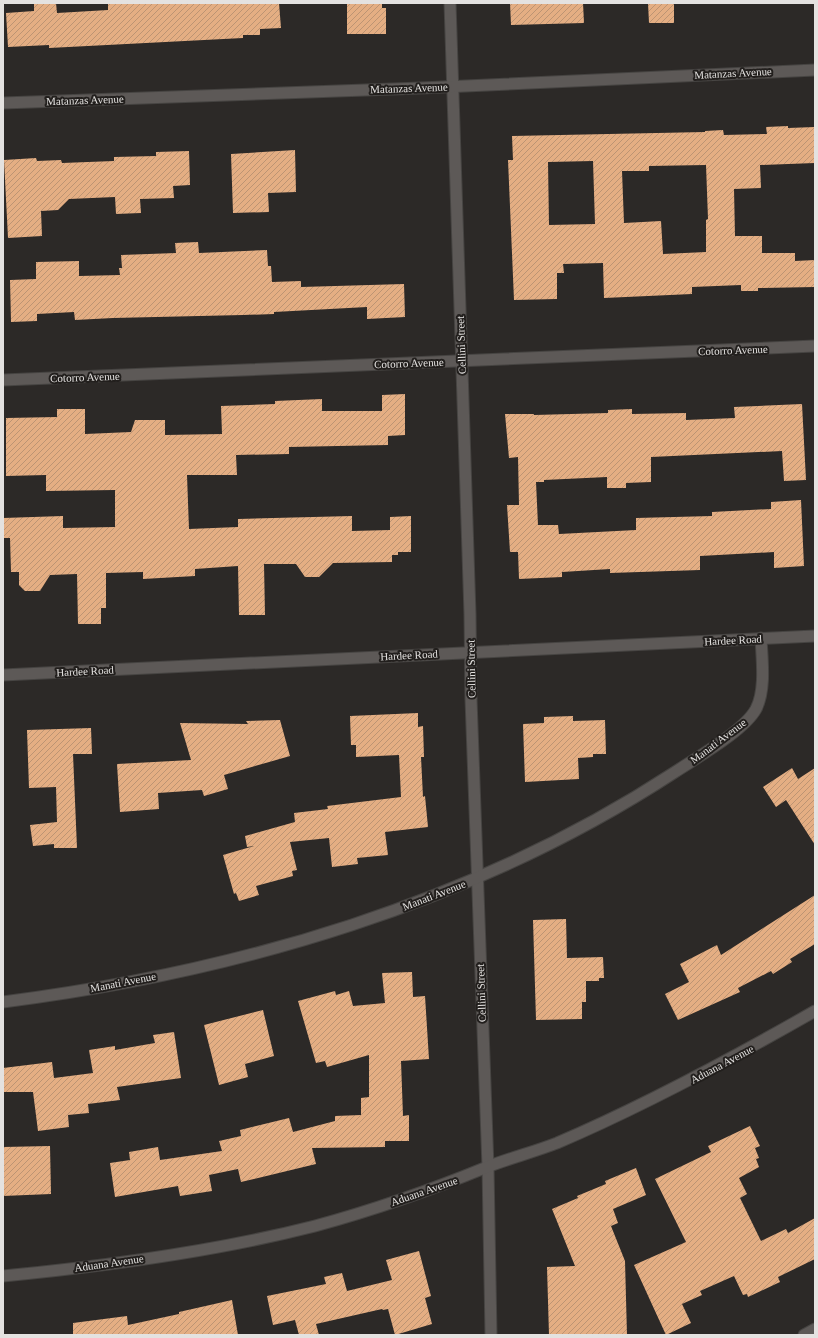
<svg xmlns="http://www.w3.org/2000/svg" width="818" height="1338" font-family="Georgia,serif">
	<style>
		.building { fill: url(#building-hatch); fill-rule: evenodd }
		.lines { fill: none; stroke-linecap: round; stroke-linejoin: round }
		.minor-casing { stroke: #464442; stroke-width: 13 }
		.tertiary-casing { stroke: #464442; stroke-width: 13 }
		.minor { stroke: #5d5957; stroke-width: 11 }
		.tertiary { stroke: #5d5957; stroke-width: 11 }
		.labels { text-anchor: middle; stroke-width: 4; stroke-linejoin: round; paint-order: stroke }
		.street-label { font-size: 11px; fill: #e4e2e0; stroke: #221f1d }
	</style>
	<defs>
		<pattern id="building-hatch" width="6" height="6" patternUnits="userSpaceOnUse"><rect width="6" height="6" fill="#e4ae83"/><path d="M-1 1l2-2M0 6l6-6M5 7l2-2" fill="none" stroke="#bc9473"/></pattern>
	</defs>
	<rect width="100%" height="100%" fill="#2c2927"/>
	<!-- building -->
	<g class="building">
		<path d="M34 3H56L57 13 108 10V4L123 3H279L281 28 260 29V35H243V38L49 48V45L8 47 6 13 34 11Z"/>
		<path d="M347 3H382V8H386V34H347Z"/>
		<path d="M510 3H583L584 23 511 25Z"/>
		<path d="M648 3H674V23H649Z"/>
		<path d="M788 126V128L815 127V163L760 165 761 188 734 189 735 236H762V253H795V261L815 260V287L758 288V291H741V285L692 287V294L604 298 603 263 563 264 564 273H557V299L514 300 508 160H513L512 136 705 132V131L723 130 724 135 767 134 766 127ZM593 161 595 224 549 225 548 162ZM706 165 708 219 706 220V252L663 254 661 221 624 223 622 171H649V166Z"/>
		<path d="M295 150 296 192 268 193 269 212 233 213 231 154Z"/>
		<path d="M189 151 190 185 173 186 174 198 140 199 141 213 116 214 115 197 69 199 58 210 41 211 42 236 8 238 4 160 36 158 37 161 61 160 62 163 114 161V157L156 156V152Z"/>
		<path d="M198 242 199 253 267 250 268 266H271L272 282 301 281V287L404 284 405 317 367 319V307L274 312V314L243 315 113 318 75 320 74 312 37 314V321L11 322 10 280 36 279V262L79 261V276L120 275 119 268H122L121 255 176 253 175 243Z"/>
		<path d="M405 394V435L388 436V445L289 447V454L236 455 237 475H187L189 529 238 527V519L352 516V531L390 530V517L411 516V552H398V555H392V562L333 563 319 577H305L296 564H264L265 615H239L238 566 195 569V576L143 579V572L106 573V608H101V624H78L77 574 50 575 40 591H25L19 585V572H11L10 538H3V518L63 516V528L115 527V490L46 491V475L6 476V418L57 417V409H85V434L131 432 135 420H165V435L222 434 221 406 275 404V401L322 399V411H382V395Z"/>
		<path d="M802 404 806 480 784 481 782 451 651 457V482L626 483V488H607V477L544 480V482H536L538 525H558L559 534 636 530V518L712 516V512L771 509V502L801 500 804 566 774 568V552L700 556V570L610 573V569L562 572V577L519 579 518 552H510L507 505H519L518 457 509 458 505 414H534V415L608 413V410L632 409V414L686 413V420L735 418 734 407Z"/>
		<path d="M418 713V727L423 726 424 757H421L423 797 425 796 428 827 385 832 388 855 357 858 358 864 332 867 329 838 290 842 297 870 292 871 293 876 256 886 259 895 239 901 236 893 234 894 223 855 254 846 247 847 245 836 295 822 294 813 328 809 327 806 401 797 399 755 356 757V745H351L350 716Z"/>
		<path d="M573 716V721L605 720 606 754H593V757L578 758 579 779 525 782 523 724 544 723V717Z"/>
		<path d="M280 720 290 756 224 775 228 789 204 796 202 790 158 793 159 809 120 812 117 764 191 760 180 723 248 724 246 721Z"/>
		<path d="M91 728 92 754H73L77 848H54V844L33 846 30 825 57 822 56 787 29 788 27 730Z"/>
		<path d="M792 768 798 779 815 768V845L786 800 776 807 763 787Z"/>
		<path d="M815 895V944L790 959 792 962 773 974 771 971 738 988 740 992 678 1020 665 994 689 982 680 964 717 945 721 955Z"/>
		<path d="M566 919 567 958 603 957 604 978H599V981H586V1002H582V1019L536 1020 533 920Z"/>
		<path d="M412 972 413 997 425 996 429 1059 401 1061 403 1116 409 1115V1141H385V1147L312 1148 316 1164 241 1182 238 1169 209 1175 212 1191 180 1196 178 1186 115 1197 110 1163 130 1160 129 1152 158 1147 160 1160 222 1151 219 1141 241 1136 240 1130 289 1118 293 1132 335 1121V1116L361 1115V1098L369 1097V1055L327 1067 325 1061 316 1063 298 1001 335 991 336 995 349 991 353 1006 385 1003 382 973Z"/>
		<path d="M263 1010 274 1056 245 1064 248 1077 219 1085 204 1025Z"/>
		<path d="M174 1032 181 1078 117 1087 120 1100 88 1104 89 1113 68 1115 69 1127 38 1131 33 1092H3V1068L52 1062 54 1078 93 1073 89 1050 115 1046V1050L155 1043 153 1035Z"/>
		<path d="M750 1126 760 1146 755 1148 759 1158 756 1159 759 1167 739 1178 747 1194 740 1198 761 1241 786 1229 788 1233 815 1218V1259L778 1277 780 1282 748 1297 747 1294 743 1295 734 1276 700 1291 702 1295 682 1304 691 1323 666 1335 634 1265 686 1242 655 1179 711 1152 708 1146Z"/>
		<path d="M50 1146 51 1194 3 1196V1147Z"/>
		<path d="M636 1168 646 1195 613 1209 618 1223 611 1226 625 1261 627 1335H549L547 1267 575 1266 552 1209 578 1198 577 1196 606 1184 605 1181Z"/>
		<path d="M419 1251 431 1296 425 1298 432 1324 395 1335 388 1309 383 1310 382 1309 316 1324 319 1335H299L295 1320 273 1325 267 1296 326 1284 324 1277 342 1273 347 1291 392 1280 386 1260Z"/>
		<path d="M232 1300 238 1335H73V1323L127 1316 128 1325 179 1314V1312Z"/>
	</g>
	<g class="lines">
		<defs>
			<g id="minor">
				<path d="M450 3 470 614 471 699 488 1167 491 1335"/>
				<path d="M3 103 421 88 815 70"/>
				<path d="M3 380 815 346"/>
				<path d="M3 1002C238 972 475 903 675 772 696 758 744 731 756 709 766 689 762 660 761 638"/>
				<path d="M3 1276C107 1266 213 1252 315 1226 374 1210 431 1190 487 1167 510 1158 534 1152 557 1143 646 1105 731 1059 815 1011"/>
				<path d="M804 1335 815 1329"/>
			</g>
			<path id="tertiary" d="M3 675 815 636"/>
		</defs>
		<!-- minor casing -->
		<use href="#minor" class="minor-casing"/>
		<!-- tertiary casing -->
		<use href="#tertiary" class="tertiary-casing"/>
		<!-- minor -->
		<use href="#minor" class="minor"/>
		<!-- tertiary -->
		<use href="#tertiary" class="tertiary"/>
	</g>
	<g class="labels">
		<!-- street labels -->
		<g class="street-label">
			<text transform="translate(733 73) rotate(-3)" y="4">Matanzas Avenue</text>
			<text transform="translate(409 88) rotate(-2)" y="4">Matanzas Avenue</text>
			<text transform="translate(85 100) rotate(-2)" y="4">Matanzas Avenue</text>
			<text transform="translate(461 345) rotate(-92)" y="4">Cellini Street</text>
			<text transform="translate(733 350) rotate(-2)" y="4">Cotorro Avenue</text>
			<text transform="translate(409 363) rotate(-2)" y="4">Cotorro Avenue</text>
			<text transform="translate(85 377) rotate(-2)" y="4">Cotorro Avenue</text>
			<text transform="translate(733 640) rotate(-3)" y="4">Hardee Road</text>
			<text transform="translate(409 655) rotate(-3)" y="4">Hardee Road</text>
			<text transform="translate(471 669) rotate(-91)" y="4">Cellini Street</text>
			<text transform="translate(85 671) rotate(-3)" y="4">Hardee Road</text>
			<text transform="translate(718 741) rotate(-37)" y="4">Manati Avenue</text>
			<text transform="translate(434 895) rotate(-21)" y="4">Manati Avenue</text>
			<text transform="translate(123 982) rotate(-11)" y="4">Manati Avenue</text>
			<text transform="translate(481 993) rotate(-92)" y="4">Cellini Street</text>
			<text transform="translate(722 1064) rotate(-28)" y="4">Aduana Avenue</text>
			<text transform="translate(424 1191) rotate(-19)" y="4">Aduana Avenue</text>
			<text transform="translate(109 1263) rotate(-8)" y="4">Aduana Avenue</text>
		</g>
	</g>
	<!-- border -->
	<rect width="818" height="1338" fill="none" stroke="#e4e2e0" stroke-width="8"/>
</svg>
